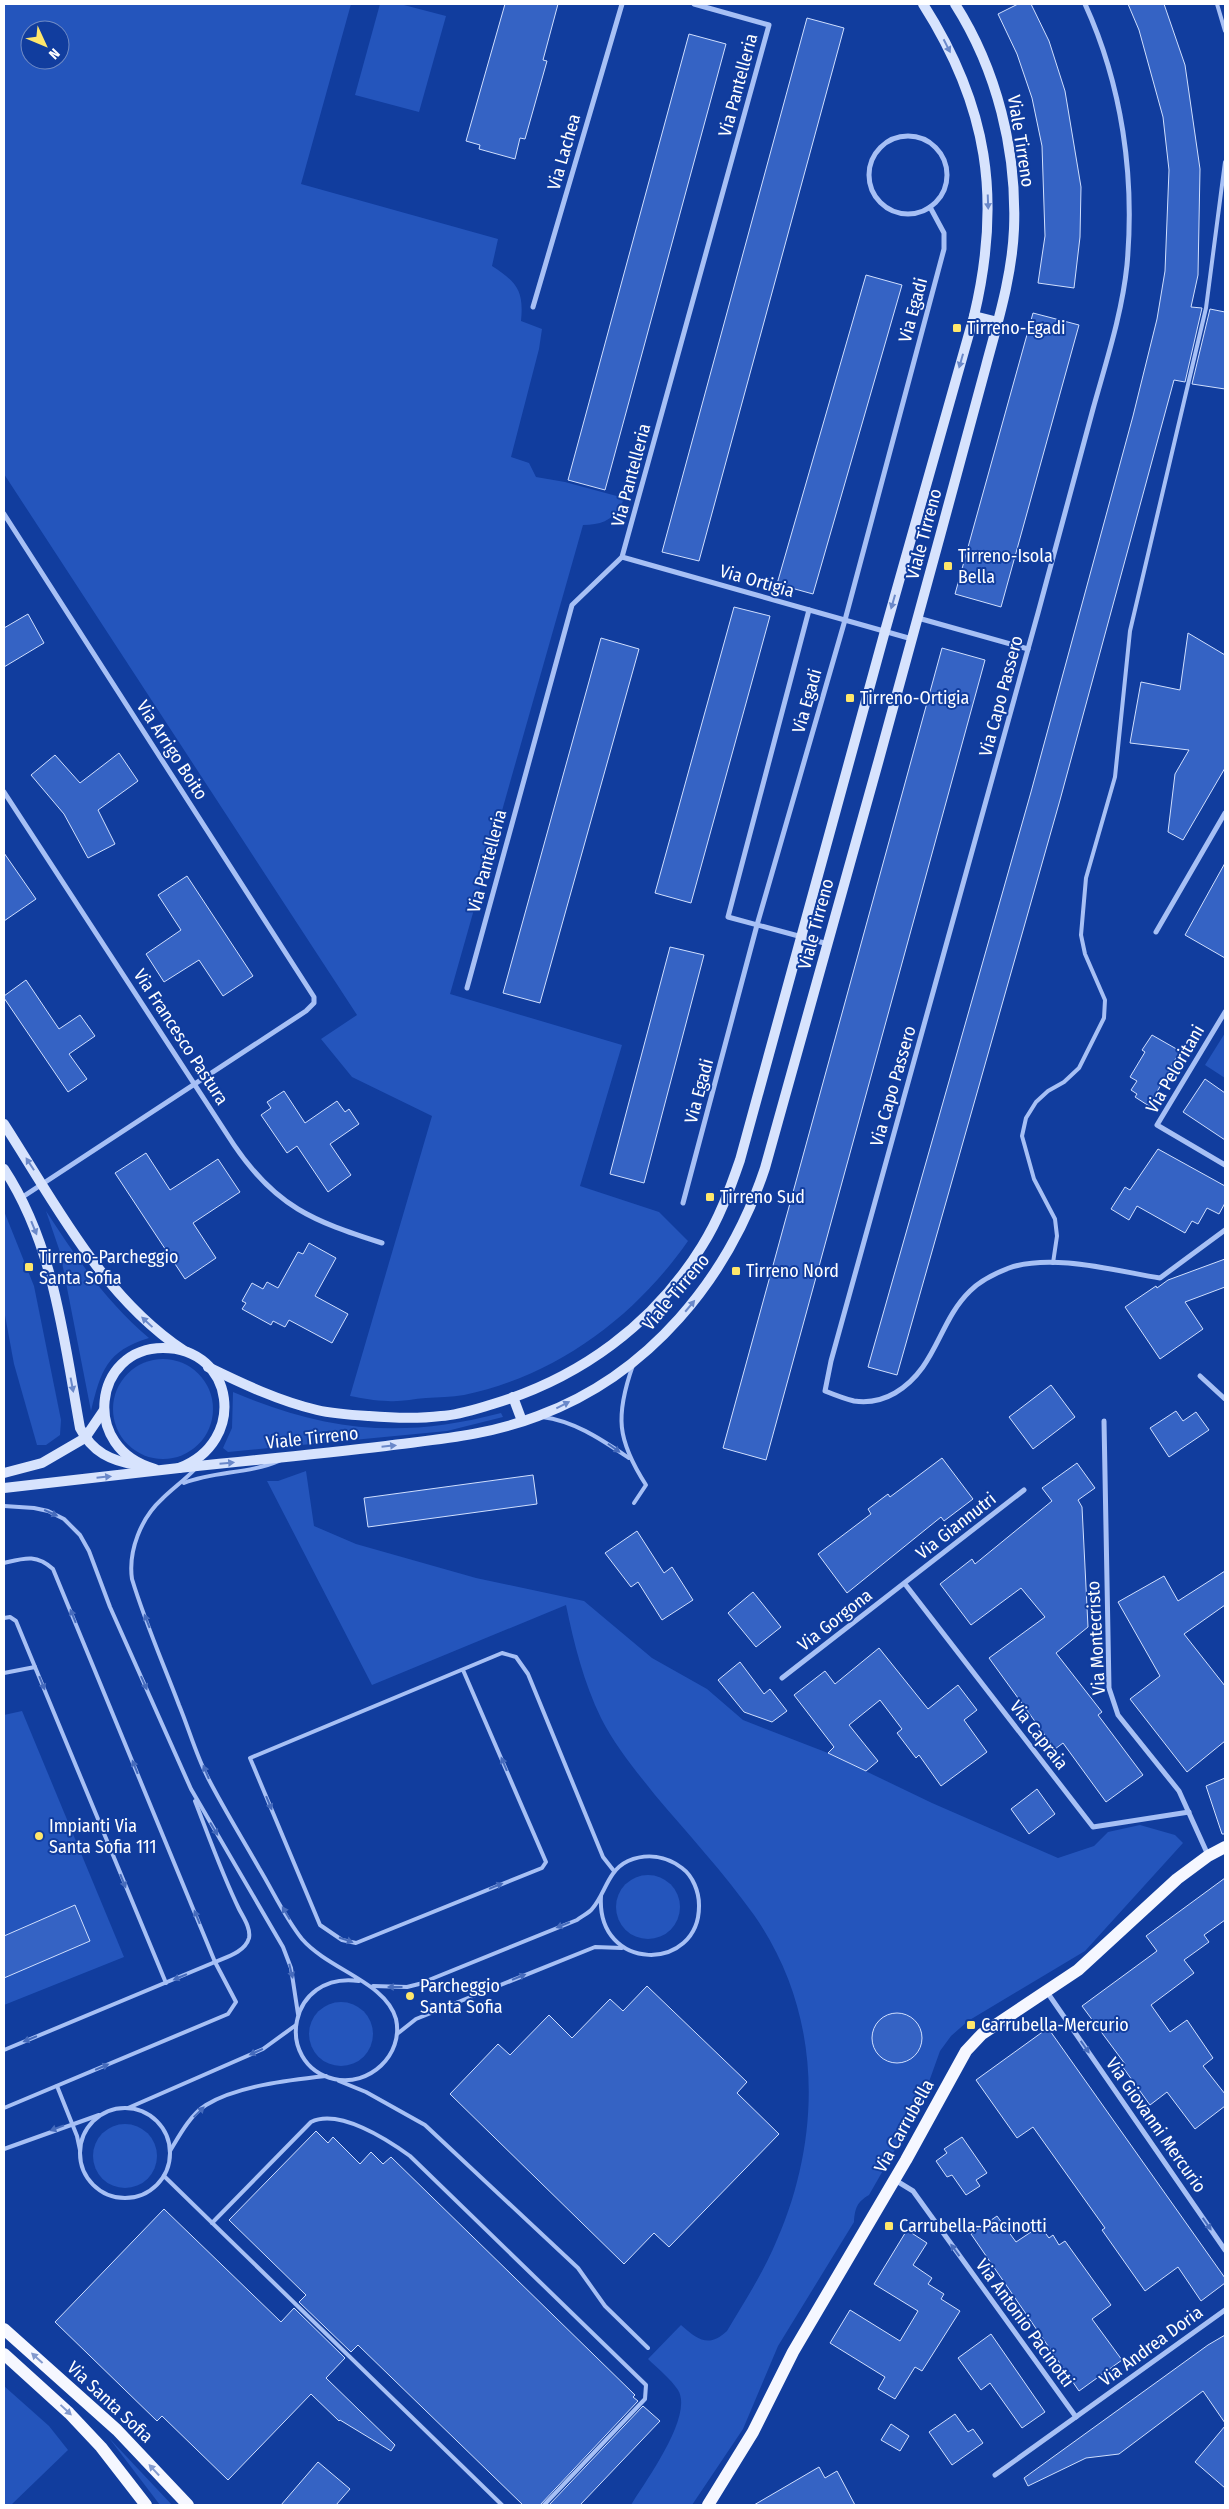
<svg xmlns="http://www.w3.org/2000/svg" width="1229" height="2509" font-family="'Fira Sans Condensed',sans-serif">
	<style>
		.green { fill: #2455bc; fill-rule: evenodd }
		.building { fill: #3563c4; stroke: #d0dffe }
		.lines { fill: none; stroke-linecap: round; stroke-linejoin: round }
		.lane { stroke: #a7c0f5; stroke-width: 4 }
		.street { stroke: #a7c0f5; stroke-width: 5 }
		.secondary { stroke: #d7e3fd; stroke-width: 10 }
		.primary { stroke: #f5f7ff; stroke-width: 12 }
		.oneway { fill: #6a88c9 }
		.oneway2 { fill: #466bbc }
		.oneway3 { fill: #839ace }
		.poi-dot { fill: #ffe76b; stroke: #113d9e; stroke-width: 2 }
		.labels { text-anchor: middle; stroke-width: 4; stroke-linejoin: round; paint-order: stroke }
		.street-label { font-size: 18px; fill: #fff; stroke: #113d9e }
		.poi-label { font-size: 18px; fill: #fff; stroke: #113d9e; text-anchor: start }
	</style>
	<rect width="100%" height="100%" fill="#113d9e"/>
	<!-- green -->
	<g class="green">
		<path d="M4 4H351L301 184 498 239 492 266C517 282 524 291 521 321L542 329 539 349 511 457 529 463 536 477 565 482 624 498C617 518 604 525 583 525L450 994 622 1045 580 1186 659 1212 688 1241C635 1317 556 1376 464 1395 452 1397 438 1397 426 1398 413 1399 400 1402 388 1401 375 1401 362 1398 350 1396L432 1116 352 1077 321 1039 357 1015 4 474ZM30 30H60V60H30Z"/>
		<path d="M380 4H400L446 16 419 112 355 95Z"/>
		<path d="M1225 1033V1078L1205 1065Z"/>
		<path d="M4 1211 34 1286 61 1420 60 1435 46 1445H37L14 1364 4 1310Z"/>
		<path d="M46 1211C76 1257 106 1302 149 1338 106 1351 101 1371 91 1411L60 1252Z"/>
		<circle cx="163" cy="1409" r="50"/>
		<path d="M233 1392C328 1432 402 1439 501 1413L503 1417 447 1431 228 1452 223 1448 232 1428Z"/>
		<path d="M306 1471 314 1526 356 1544 476 1578 584 1601 652 1658 707 1689 743 1720 828 1753 932 1803 1058 1858 1094 1846 1108 1832 1140 1825 1175 1835 1183 1843 1085 1951 968 2021 951 2036 940 2051 921 2104 869 2195C857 2202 855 2208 854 2222L778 2346 743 2429 692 2505H631C645 2482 694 2416 678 2390 671 2379 657 2368 648 2359L681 2325C698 2340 709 2348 727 2331 743 2304 760 2278 773 2249 823 2141 824 2015 754 1915 724 1873 688 1834 655 1795 636 1771 615 1746 601 1718 584 1683 574 1644 566 1605L372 1685 267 1481H278Z"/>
		<path d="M22 1711 124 1957 4 2005V1715Z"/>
		<circle cx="648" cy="1907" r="32"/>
		<circle cx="341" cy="2034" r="32"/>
		<circle cx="125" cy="2156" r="32"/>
		<path d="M4 2386 49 2426 68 2450 11 2505H4Z"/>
		<path d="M109 2438 172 2505H160Z"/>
	</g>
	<!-- building -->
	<g class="building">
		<path d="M505 4H558L543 60 547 61 525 139 520 138 515 159 479 149 480 145 466 141Z"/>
		<path d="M1018 4H1031L1049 41 1065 91 1081 187 1080 237 1074 288 1038 283 1045 236 1042 146 1032 98 1017 54 998 14Z"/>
		<path d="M1128 4H1164L1185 65 1200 169 1198 275 1191 307 1202 308 1185 382 1174 380 1060 800 897 1375 868 1367 1031 792 1133 416 1157 319 1165 271 1169 170 1163 117 1139 30Z"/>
		<path d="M807 18 844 28 699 561 662 552Z"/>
		<path d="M689 34 726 44 605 490 568 480Z"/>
		<path d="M866 275 902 285 813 594 777 584Z"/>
		<path d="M1210 309 1225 312V389L1192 384Z"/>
		<path d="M1033 313 1079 325 1001 607 955 594Z"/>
		<path d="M734 607 770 616 691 903 655 893Z"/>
		<path d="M28 614 44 643 4 667V628Z"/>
		<path d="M1188 633 1225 655V768L1183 840 1168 832 1175 774 1189 750 1130 743 1141 682 1180 690Z"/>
		<path d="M601 638 639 649 540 1003 503 993Z"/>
		<path d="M942 648 985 660 766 1460 723 1448Z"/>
		<path d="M119 753 138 781 98 810 115 844 88 858 64 814 31 775 55 755 80 783Z"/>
		<path d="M4 853 36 899 4 921Z"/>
		<path d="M1225 863V958L1185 935Z"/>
		<path d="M187 876 253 976 223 996 199 960 164 982 146 954 181 930 158 895Z"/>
		<path d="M670 947 704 955 644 1183 610 1174Z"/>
		<path d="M26 980 59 1029 80 1015 95 1036 69 1054 87 1079 68 1092 4 998V996Z"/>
		<path d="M1152 1035 1180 1051 1149 1106 1135 1097 1137 1094 1131 1090 1137 1081 1130 1077 1145 1052 1142 1050Z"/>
		<path d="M1205 1079 1225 1093V1140L1183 1112Z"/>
		<path d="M284 1091 305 1123 337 1101 345 1112 349 1109 359 1124 330 1144 351 1175 328 1192 297 1146 287 1153 261 1115 271 1108 267 1102Z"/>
		<path d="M1158 1149 1225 1186V1203L1219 1214 1207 1208 1198 1224 1192 1221 1185 1233 1137 1206 1129 1220 1111 1209 1125 1187 1130 1190Z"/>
		<path d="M146 1153 170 1190 218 1159 240 1192 193 1223 216 1258 185 1279 115 1173Z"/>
		<path d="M309 1243 336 1258 315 1296 348 1314 332 1343 289 1320 285 1327 273 1321 271 1325 242 1309 246 1303 242 1301 252 1283 263 1289 267 1282 278 1288 298 1252 303 1254Z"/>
		<path d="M1225 1259V1287L1185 1302 1203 1329 1160 1359 1125 1307 1156 1286 1157 1288 1168 1280Z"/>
		<path d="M1051 1385 1075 1417 1033 1449 1009 1417Z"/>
		<path d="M1176 1411 1183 1421 1196 1412 1209 1430 1169 1457 1150 1428Z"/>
		<path d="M942 1458 973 1499 944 1521 941 1517 847 1593 818 1554 871 1514 868 1509 888 1494 890 1497Z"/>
		<path d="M1077 1463 1095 1488 1078 1500 1082 1507 1088 1627 1056 1653 1102 1712 1098 1715 1143 1775 1106 1802 1063 1743 1055 1749 989 1658 1045 1617 1021 1588 971 1625 940 1584 972 1559 975 1564 1052 1501 1042 1488Z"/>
		<path d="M533 1475 537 1504 368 1527 364 1498Z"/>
		<path d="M637 1531 664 1573 672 1567 693 1600 662 1620 638 1582 631 1587 605 1553Z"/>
		<path d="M1225 1571V1605L1184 1634 1225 1686V1741L1187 1772 1130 1699 1160 1676 1118 1602 1164 1576 1178 1601Z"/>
		<path d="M753 1592 781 1627 756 1647 728 1613Z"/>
		<path d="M879 1648 928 1709 958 1685 977 1710 964 1720 987 1752 941 1786 919 1755 916 1758 897 1733 902 1729 880 1700 849 1725 878 1761 866 1771 828 1753 834 1747 794 1695 825 1671 835 1684Z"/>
		<path d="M740 1662 764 1694 770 1689 787 1711 772 1722 744 1712 718 1680Z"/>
		<path d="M1225 1778V1834H1222L1206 1786Z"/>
		<path d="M1037 1789 1055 1814 1029 1834 1011 1809Z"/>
		<path d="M1225 1878V1920L1204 1935 1209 1942 1184 1960 1194 1973 1151 2005 1170 2032 1187 2020 1213 2058 1203 2066 1225 2094V2106L1195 2129 1167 2092 1150 2105 1122 2066 1125 2064 1082 2006 1157 1951 1146 1936Z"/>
		<path d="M75 1905 90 1941 4 1978V1936Z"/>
		<path d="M647 1986 747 2082 737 2093 779 2134 669 2247 654 2233 624 2264 450 2094 498 2044 510 2055 549 2015 572 2038 610 1999 623 2011Z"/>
		<circle cx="897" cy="2038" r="25"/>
		<path d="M1048 2028 1225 2278V2283L1201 2301 1178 2267 1145 2291 1102 2230 1105 2228 1033 2127 1017 2138 976 2080Z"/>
		<path d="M316 2131 328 2143 333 2137 360 2164 371 2152 383 2164 391 2157 635 2395 633 2397 638 2401 540 2505H523L358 2345 351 2352 299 2302 306 2295 229 2220Z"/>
		<path d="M962 2137 987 2173 976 2180 980 2186 966 2195 952 2175 947 2177 936 2161 947 2153 944 2149Z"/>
		<path d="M164 2209 281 2322 294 2308 345 2358 326 2378 395 2445 391 2451 340 2420 339 2421 311 2394 228 2480 162 2416 157 2421 55 2322Z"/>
		<path d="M997 2216 1016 2242 1040 2226 1049 2238 1053 2235 1059 2245 1065 2241 1111 2305 1092 2319 1122 2360 1079 2391 971 2234Z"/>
		<path d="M907 2230 927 2243 913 2265 932 2278 928 2284 944 2294 941 2299 960 2311 922 2371 915 2367 895 2399 878 2389 885 2377 830 2343 850 2310 900 2341 918 2311 874 2284Z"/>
		<path d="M991 2334 1045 2412 1022 2428 990 2383 981 2390 958 2358Z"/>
		<path d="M1225 2335V2423L1203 2391 1119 2454 1086 2458 1028 2486 1024 2478 1208 2345Z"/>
		<path d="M643 2406 660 2421 580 2505H549Z"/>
		<path d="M955 2414 968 2432 973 2429 983 2443 952 2465 929 2432Z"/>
		<path d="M891 2424 909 2436 900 2451 881 2440Z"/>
		<path d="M1225 2426V2488L1195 2462Z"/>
		<path d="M318 2462 350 2489 336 2505H281Z"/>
		<path d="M819 2467 825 2478 837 2471 855 2505H754Z"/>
	</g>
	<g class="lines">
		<!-- lane -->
		<g class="lane">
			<path d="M1217 4 1225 31"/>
			<path d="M1053 1263 1057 1236 1055 1219 1034 1179 1022 1136 1026 1118 1036 1102 1048 1091 1064 1082 1079 1068 1104 1018 1105 1000 1085 954 1081 935 1086 878 1115 777 1130 631 1206 308 1225 162"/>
			<path d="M633 1365C615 1416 617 1440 646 1485L634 1503"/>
			<path d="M542 1417C575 1421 602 1440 629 1458"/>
			<path d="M196 1468C185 1480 173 1488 162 1499 141 1518 128 1551 132 1579 145 1622 163 1663 179 1705 189 1729 196 1755 208 1778 224 1809 242 1838 259 1868 273 1891 285 1918 302 1939 329 1970 386 1982 396 2019 404 2055 369 2087 334 2079 273 2064 288 1971 359 1981"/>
			<path d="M184 1483C215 1471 248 1474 279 1461"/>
			<path d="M4 1506 34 1508 48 1511 64 1519 80 1535 89 1551 110 1607 191 1789 283 1947 291 1968 298 2014"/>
			<path d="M4 1563C25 1558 36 1554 53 1569L215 1962 236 2002 228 2014 4 2108"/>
			<path d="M4 1618 10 1617 16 1621 35 1667"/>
			<path d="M463 1670 546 1862 542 1868 356 1943 342 1940 320 1925 250 1758 502 1653 516 1657 528 1674 603 1857 614 1871"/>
			<path d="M4 1673 35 1667 166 1983"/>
			<path d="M373 1986 407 1987 419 1984 577 1920C582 1916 589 1913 592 1909 606 1893 607 1871 628 1861 647 1853 666 1856 682 1868 693 1876 699 1892 699 1905 700 1973 596 1973 601 1896"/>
			<path d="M397 2034 416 2019 595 1947 622 1948"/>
			<path d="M4 2050 215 1962C227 1957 245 1952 249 1938 251 1928 243 1917 239 1909 222 1874 209 1837 195 1801"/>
			<path d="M339 2081 366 2092 425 2125 578 2268 605 2306 648 2348"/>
			<path d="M57 2086 77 2136 80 2150"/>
			<path d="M128 2108 263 2049 296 2025"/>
			<circle cx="125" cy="2153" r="45"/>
			<path d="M4 2149 99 2115"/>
			<path d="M170 2151C179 2136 190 2115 206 2105 237 2086 289 2080 326 2076"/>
			<path d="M164 2176 502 2505"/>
			<path d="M212 2223 311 2122C339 2108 388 2140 410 2156L646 2385 645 2399 544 2505"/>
		</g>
		<!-- street -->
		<g class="street">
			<path d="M1085 4C1122 85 1135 176 1127 265 1122 314 1106 362 1093 409 1075 477 1056 545 1038 613 970 863 899 1111 831 1361L825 1391C835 1395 845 1399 854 1401 868 1403 883 1400 895 1393 937 1368 938 1322 970 1291 980 1281 996 1273 1009 1268 1052 1253 1116 1271 1160 1278L1225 1230"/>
			<circle cx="908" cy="175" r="39"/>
			<path d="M533 307 622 4"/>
			<path d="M4 514 314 997V1003L306 1011 21 1198"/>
			<path d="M622 557 912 639"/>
			<path d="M809 610 728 917 828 944"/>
			<path d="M918 618 1028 649"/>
			<path d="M4 792 234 1145C276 1207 313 1221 382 1243"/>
			<path d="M1156 932 1225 813"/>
			<path d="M467 988 572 605 622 557 769 25 694 4"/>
			<path d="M1225 1012 1157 1125 1225 1165"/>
			<path d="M683 1203 757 925 845 620 944 249V233L930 207"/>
			<path d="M1200 1376 1225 1399"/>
			<path d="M1104 1421 1109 1688 1118 1715 1179 1791 1208 1855"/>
			<path d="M905 1584 1093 1827 1189 1812"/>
			<path d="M782 1678 1024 1490"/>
			<path d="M1047 1992 1225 2250"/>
			<path d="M895 2180 913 2191 1076 2417"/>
			<path d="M995 2475 1225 2310"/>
		</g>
		<!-- secondary -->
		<g class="secondary">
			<path d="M974 316 998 322"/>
			<path d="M4 1124C55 1203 102 1296 183 1350"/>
			<path d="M4 1169C54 1245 64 1340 80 1428 92 1452 111 1461 137 1465"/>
			<path d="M208 1367C243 1384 279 1401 317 1410 334 1414 352 1415 369 1416 393 1418 417 1419 441 1416 459 1415 476 1409 493 1404 580 1378 654 1324 702 1246 719 1219 730 1189 740 1160L885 631 974 316C1002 199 988 106 923 4"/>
			<path d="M513 1397 522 1421"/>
			<path d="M179 1468C248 1461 317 1454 386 1446 439 1439 486 1436 538 1416 649 1375 728 1279 765 1168 824 958 883 747 940 536 955 479 971 423 986 366 998 321 1012 276 1014 229 1017 151 997 70 955 4"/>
			<path d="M4 1473 42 1463 85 1438 104 1410"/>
			<path d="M4 1488 179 1468C248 1442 235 1348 163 1348 93 1348 80 1449 155 1469"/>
		</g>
		<!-- primary -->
		<g class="primary">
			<path d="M4 2329 117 2430 188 2505"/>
			<path d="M4 2354 69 2413 101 2447 146 2505"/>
			<path d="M708 2505 753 2432 793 2352 906 2160 966 2051 982 2034 1078 1970 1177 1879 1208 1856 1225 1847"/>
		</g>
	</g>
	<!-- one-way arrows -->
	<defs><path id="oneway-solid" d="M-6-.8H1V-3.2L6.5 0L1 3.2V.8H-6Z" transform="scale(1.25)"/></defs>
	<g class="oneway">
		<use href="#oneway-solid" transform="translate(947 46) rotate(63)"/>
		<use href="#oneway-solid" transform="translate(988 202) rotate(88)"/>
		<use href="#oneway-solid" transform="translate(961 361) rotate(106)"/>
		<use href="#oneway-solid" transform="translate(893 602) rotate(106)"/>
		<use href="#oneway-solid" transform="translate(30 1164) rotate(-123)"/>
		<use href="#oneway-solid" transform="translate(34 1228) rotate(68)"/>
		<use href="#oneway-solid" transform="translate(690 1306) rotate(-50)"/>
		<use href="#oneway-solid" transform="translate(147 1322) rotate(-137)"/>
		<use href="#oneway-solid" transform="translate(72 1385) rotate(79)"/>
		<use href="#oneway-solid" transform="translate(563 1405) rotate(-27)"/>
		<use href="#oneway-solid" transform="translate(389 1446) rotate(-6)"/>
		<use href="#oneway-solid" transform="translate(227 1463) rotate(-5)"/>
		<use href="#oneway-solid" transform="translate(104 1477) rotate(-6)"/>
	</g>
	<g class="oneway2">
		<use href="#oneway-solid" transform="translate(614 1448) rotate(35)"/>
		<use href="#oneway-solid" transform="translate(51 1513) rotate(24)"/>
		<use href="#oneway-solid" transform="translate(73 1616) rotate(-112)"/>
		<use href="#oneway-solid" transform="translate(147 1621) rotate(-111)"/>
		<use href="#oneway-solid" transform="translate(42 1683) rotate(68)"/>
		<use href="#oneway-solid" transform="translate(144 1683) rotate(66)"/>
		<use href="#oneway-solid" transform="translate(504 1764) rotate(-113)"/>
		<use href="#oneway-solid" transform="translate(135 1767) rotate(-112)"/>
		<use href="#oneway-solid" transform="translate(206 1772) rotate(-113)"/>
		<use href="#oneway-solid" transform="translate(269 1803) rotate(67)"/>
		<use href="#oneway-solid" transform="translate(214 1829) rotate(59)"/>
		<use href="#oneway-solid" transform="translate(123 1881) rotate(68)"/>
		<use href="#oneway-solid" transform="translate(496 1886) rotate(-22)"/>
		<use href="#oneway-solid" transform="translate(286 1913) rotate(-121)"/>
		<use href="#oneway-solid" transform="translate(197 1917) rotate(-112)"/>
		<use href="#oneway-solid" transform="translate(563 1925) rotate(158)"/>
		<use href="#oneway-solid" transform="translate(346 1940) rotate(19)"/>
		<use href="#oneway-solid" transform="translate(291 1971) rotate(76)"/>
		<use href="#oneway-solid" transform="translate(180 1977) rotate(157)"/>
		<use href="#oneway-solid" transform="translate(519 1977) rotate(-22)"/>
		<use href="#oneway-solid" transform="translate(395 1987) rotate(-180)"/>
		<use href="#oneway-solid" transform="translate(30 2039) rotate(158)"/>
		<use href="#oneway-solid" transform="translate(1085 2047) rotate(55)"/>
		<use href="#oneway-solid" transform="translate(256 2052) rotate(156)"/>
		<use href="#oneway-solid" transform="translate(102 2067) rotate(-23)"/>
		<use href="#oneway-solid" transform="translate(199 2112) rotate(-45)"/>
		<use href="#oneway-solid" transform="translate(57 2128) rotate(159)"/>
		<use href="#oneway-solid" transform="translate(1207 2224) rotate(55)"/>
		<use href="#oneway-solid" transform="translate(955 2250) rotate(-126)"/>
	</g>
	<g class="oneway3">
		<use href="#oneway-solid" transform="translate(37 2358) rotate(-138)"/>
		<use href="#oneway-solid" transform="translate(66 2410) rotate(43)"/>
		<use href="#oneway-solid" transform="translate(154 2470) rotate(-133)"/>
	</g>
	<!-- markers -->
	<g class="poi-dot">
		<rect x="952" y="323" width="10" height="10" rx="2.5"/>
		<rect x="943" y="561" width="10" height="10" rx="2.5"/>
		<rect x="845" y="693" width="10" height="10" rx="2.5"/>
		<rect x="705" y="1192" width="10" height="10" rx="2.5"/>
		<rect x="24" y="1262" width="10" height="10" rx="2.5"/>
		<rect x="731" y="1266" width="10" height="10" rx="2.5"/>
		<circle cx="39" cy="1836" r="5"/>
		<circle cx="410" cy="1996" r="5"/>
		<rect x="966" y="2020" width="10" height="10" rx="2.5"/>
		<rect x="884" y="2221" width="10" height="10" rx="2.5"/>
	</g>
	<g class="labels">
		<!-- street labels -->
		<g class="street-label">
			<text transform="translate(738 85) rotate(-75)" y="6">Via Pantelleria</text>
			<text transform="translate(1021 141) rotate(81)" y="6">Viale Tirreno</text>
			<text transform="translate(564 152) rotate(-74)" y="6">Via Lachea</text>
			<text transform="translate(913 310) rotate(-75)" y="6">Via Egadi</text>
			<text transform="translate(631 475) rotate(-75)" y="6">Via Pantelleria</text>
			<text transform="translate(924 534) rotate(-75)" y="6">Viale Tirreno</text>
			<text transform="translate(757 581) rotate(16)" y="6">Via Ortigia</text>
			<text transform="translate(1001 696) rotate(-75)" y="6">Via Capo Passero</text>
			<text transform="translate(807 701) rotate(-74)" y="6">Via Egadi</text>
			<text transform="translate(172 750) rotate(57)" y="6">Via Arrigo Boito</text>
			<text transform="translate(487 861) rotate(-75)" y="6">Via Pantelleria</text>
			<text transform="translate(816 924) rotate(-75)" y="6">Viale Tirreno</text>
			<text transform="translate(181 1037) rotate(57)" y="6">Via Francesco Pastura</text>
			<text transform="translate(1175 1069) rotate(-60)" y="6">Via Peloritani</text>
			<text transform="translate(893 1086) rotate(-74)" y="6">Via Capo Passero</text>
			<text transform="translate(699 1091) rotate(-75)" y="6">Via Egadi</text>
			<text transform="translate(676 1292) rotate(-50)" y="6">Viale Tirreno</text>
			<text transform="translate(312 1438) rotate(-6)" y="6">Viale Tirreno</text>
			<text transform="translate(956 1526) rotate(-38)" y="6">Via Giannutri</text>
			<text transform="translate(835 1620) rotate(-38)" y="6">Via Gorgona</text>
			<text transform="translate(1096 1638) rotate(-93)" y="6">Via Montecristo</text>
			<text transform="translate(1039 1735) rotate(52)" y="6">Via Capraia</text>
			<text transform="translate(1156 2125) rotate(55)" y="6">Via Giovanni Mercurio</text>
			<text transform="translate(904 2126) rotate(-61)" y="6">Via Carrubella</text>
			<text transform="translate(1025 2323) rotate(54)" y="6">Via Antonio Pacinotti</text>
			<text transform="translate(1151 2346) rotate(-36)" y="6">Via Andrea Doria</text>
			<text transform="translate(110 2402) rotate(43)" y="6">Via Santa Sofia</text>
		</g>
		<!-- poi labels -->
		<g class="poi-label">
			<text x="967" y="334">Tirreno-Egadi</text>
			<text x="958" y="562">Tirreno-Isola<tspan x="958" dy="21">Bella</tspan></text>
			<text x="860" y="704">Tirreno-Ortigia</text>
			<text x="720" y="1203">Tirreno Sud</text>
			<text x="39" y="1263">Tirreno-Parcheggio<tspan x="39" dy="21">Santa Sofia</tspan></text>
			<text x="746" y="1277">Tirreno Nord</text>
			<text x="49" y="1832">Impianti Via<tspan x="49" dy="21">Santa Sofia 111</tspan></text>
			<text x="420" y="1992">Parcheggio<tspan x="420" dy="21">Santa Sofia</tspan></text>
			<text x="981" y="2031">Carrubella-Mercurio</text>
			<text x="899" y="2232">Carrubella-Pacinotti</text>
		</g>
	</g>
	<!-- border -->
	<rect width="1229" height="2509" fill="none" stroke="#ffffff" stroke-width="10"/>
	<!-- north arrow -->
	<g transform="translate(45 45) rotate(134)"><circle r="24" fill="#113d9e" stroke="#708bc5"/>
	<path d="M0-4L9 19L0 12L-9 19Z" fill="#ffe76b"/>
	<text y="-8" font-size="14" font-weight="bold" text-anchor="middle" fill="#ffffff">N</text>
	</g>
</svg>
